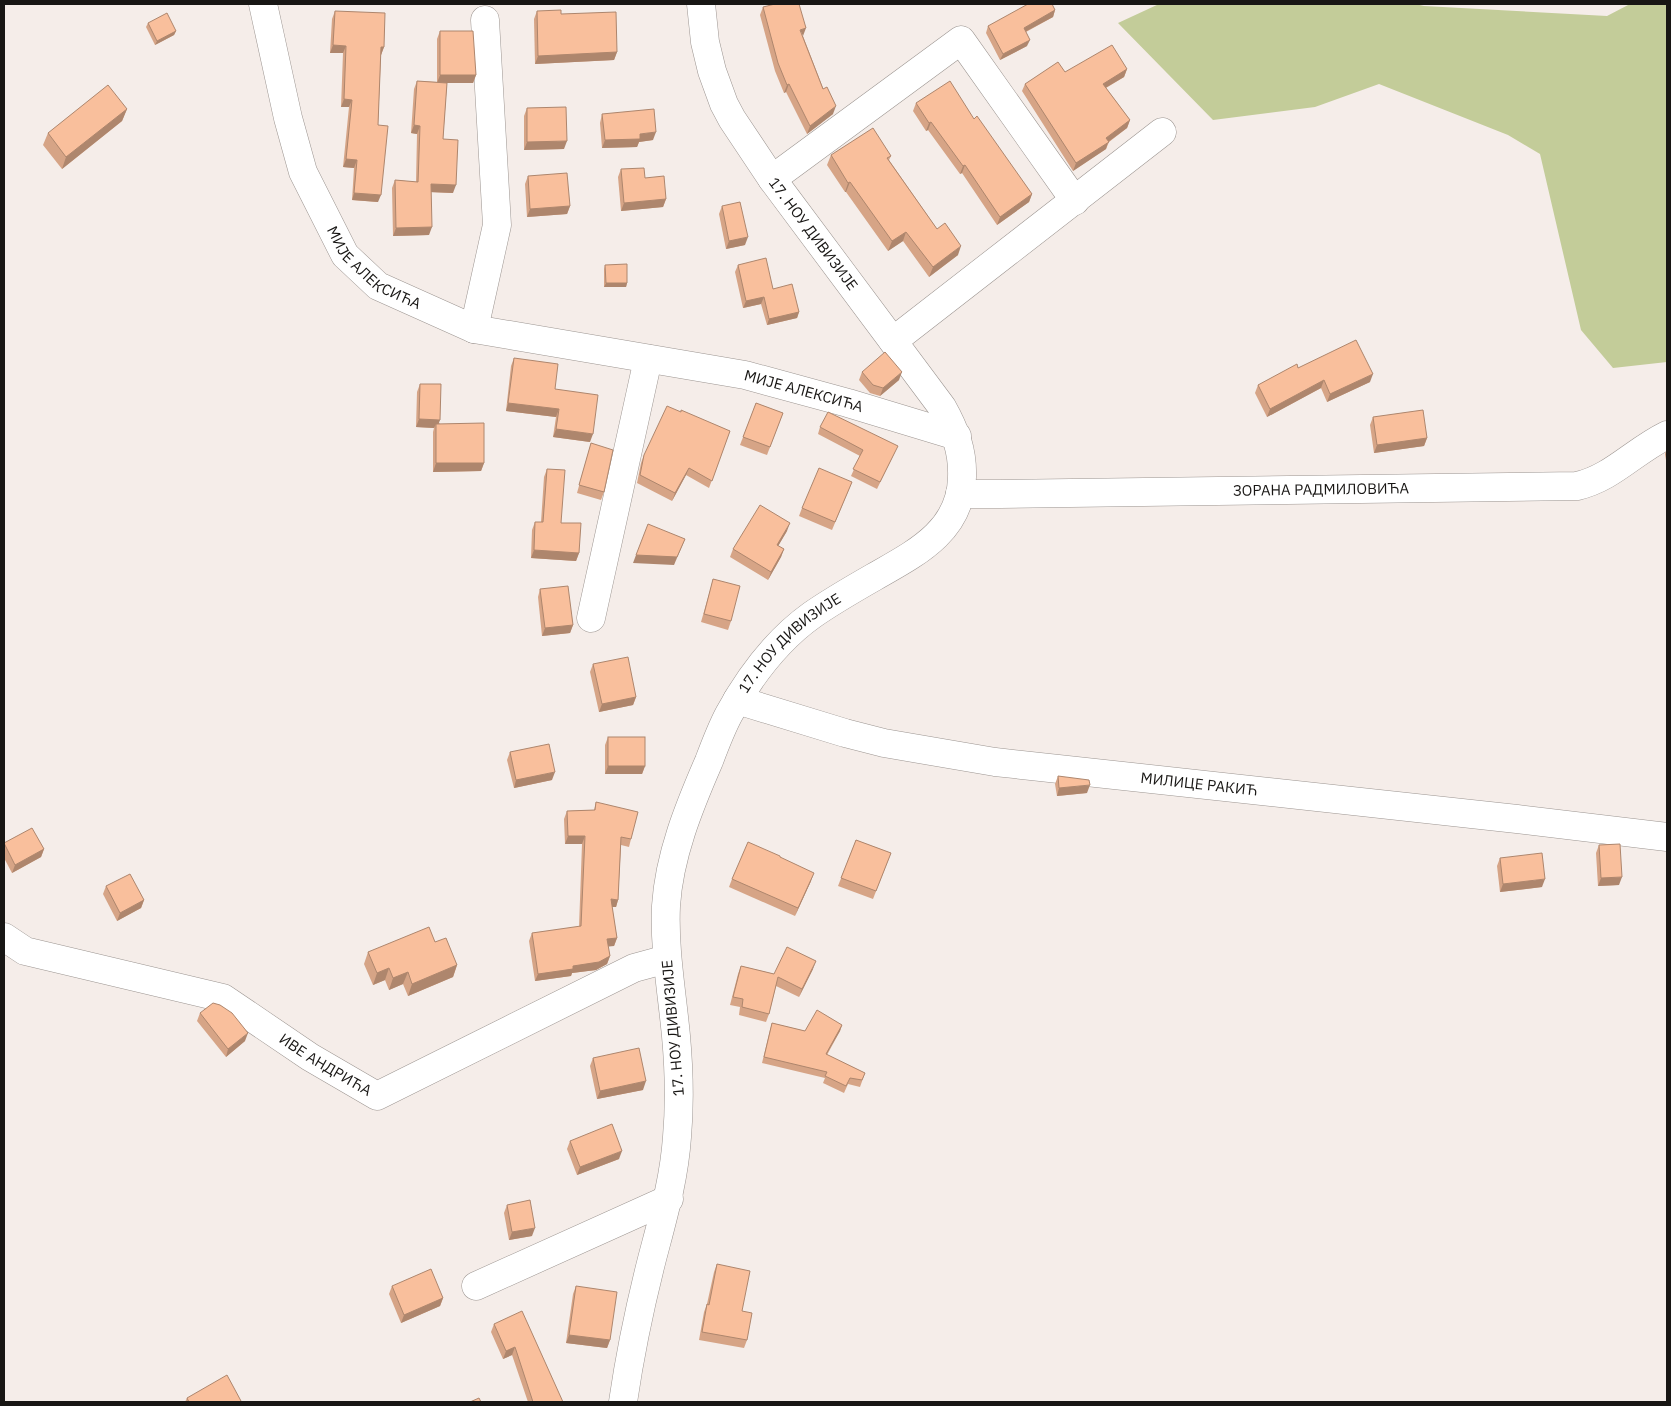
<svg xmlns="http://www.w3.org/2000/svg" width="1671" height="1406" font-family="'IBM Plex Sans',sans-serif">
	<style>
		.green { fill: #c3cc99 }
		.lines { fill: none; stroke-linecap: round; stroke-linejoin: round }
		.minor-casing { stroke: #9c9591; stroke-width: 29 }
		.minor { stroke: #fff; stroke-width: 28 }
		.wall { fill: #d6a486 }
		.shaded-wall { fill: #ae866d }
		.building { fill: #f9bf9c; stroke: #ae866d }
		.labels { text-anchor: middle; stroke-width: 5; stroke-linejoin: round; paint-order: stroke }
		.street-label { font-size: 15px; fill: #181614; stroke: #fff }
	</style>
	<rect width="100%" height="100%" fill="#f5ede9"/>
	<!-- green -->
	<path class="green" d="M1159 4H1415L1424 6 1607 16 1630 4H1667V362L1613 368 1581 330 1540 154 1508 135 1379 84 1315 107 1213 120 1118 23Z"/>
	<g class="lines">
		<defs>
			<g id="minor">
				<path id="s1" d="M263 4 288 118 303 172 345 255 378 286 474 329 745 375 848 403 957 436"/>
				<path d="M772 179 961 40 1075 201"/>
				<path d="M474 329 497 225 485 20"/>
				<path d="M893 341 1162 132"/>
				<path id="s2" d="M960 494H1000L1577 486C1612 478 1634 451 1667 435"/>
				<path d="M591 618 648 359"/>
				<path id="s3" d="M737 700 845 733 884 743 995 762 1517 819 1667 837"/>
				<path id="s4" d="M4 937 25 951 223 998 310 1057 377 1096 634 968 667 959"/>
				<path d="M476 1286 669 1199"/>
				<path id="s5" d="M623 1402C630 1354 640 1306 652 1259 663 1217 674 1180 677 1137 680 1103 679 1069 676 1036 672 993 664 949 666 906 669 856 689 807 709 761 715 745 721 729 729 714 750 676 777 640 812 615 832 601 853 589 874 577 916 553 961 531 962 477 963 451 955 430 942 407L772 179 732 119 724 104 712 71 705 42 701 4"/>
			</g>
		</defs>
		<!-- minor casing -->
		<use href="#minor" class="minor-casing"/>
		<!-- minor -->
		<use href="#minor" class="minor"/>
	</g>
	<!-- wall -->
	<g class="wall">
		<path d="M763 7 803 36 833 114 807 134 786 92 784 93 775 71 760 15Z"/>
		<path d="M1055 10 1053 17 1026 32 1027 46 1000 60 986 33 988 26Z"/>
		<path d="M335 11 384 47 381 55 378 125V202L352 200 354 168 343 167 349 107H341L343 53H330L332 19Z"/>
		<path d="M537 11 561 14 617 52 614 60 535 64 534 19Z"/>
		<path d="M148 23 176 31 174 35 155 45 146 27Z"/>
		<path d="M440 31 476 75 473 83H447L443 139 453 193 431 192 429 235 393 236 392 188 395 180 416 182 417 134 411 133 414 89 417 81 437 82V39Z"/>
		<path d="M1127 69 1124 77 1106 88 1130 120 1127 128 1109 142 1106 149 1073 171 1022 91 1025 84 1065 72Z"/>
		<path d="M916 103 974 119 1032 194 1029 202 997 225 962 173 960 174 928 130 926 131 913 111Z"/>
		<path d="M527 108 564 149 524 150V116Z"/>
		<path d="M127 109 122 121 62 169 43 145 48 133Z"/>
		<path d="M602 114 653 140 639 142 637 147 602 148 600 123Z"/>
		<path d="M831 155 891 156 889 160 937 229 958 255 929 277 903 241 888 251 846 192H845L827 165Z"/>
		<path d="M621 169 666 199 663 207 621 211 618 177Z"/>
		<path d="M528 176 570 206 567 214 527 217 525 184Z"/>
		<path d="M722 206 745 245 726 249 719 214Z"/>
		<path d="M605 265 627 283 626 287H604V269Z"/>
		<path d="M738 265 773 289 799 312 797 318 767 325 761 304 743 308 735 272Z"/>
		<path d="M514 358 555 389 590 442 553 437 556 417 506 411 511 366Z"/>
		<path d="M1298 368 1370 382 1327 402 1321 388 1267 417 1255 393 1258 385Z"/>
		<path d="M862 372 899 380 880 396 870 393 859 380Z"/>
		<path d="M420 384 439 423 484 463 481 471 433 472V432L434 428 416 427 417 392Z"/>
		<path d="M756 403 783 413 767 455 740 445Z"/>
		<path d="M681 412 730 431 709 488 686 475 672 501 637 483 641 463 644 455Z"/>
		<path d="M1373 417 1427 438 1424 446 1374 453 1370 425Z"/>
		<path d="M820 427 895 452 877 489 851 476 860 456 818 434Z"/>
		<path d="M591 443 604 492 601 500 577 493Z"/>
		<path d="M1667 448V466L1665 454Z"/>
		<path d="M547 469 561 523 579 553 576 561 531 558 532 530 535 522H541L544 477Z"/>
		<path d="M852 482 832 530 799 516 802 508Z"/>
		<path d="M787 531 778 546 784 549 781 557 768 580 730 557 733 549Z"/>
		<path d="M713 579 731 621 728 630 701 622 711 587Z"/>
		<path d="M540 589 573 625 570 633 542 636 538 597Z"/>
		<path d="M593 664 636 697 633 705 599 712 590 672Z"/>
		<path d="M608 737 645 766 642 774H605V745Z"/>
		<path d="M510 752 552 780 514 788 507 760Z"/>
		<path d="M1058 776 1087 793 1057 796 1055 784Z"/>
		<path d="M596 802 631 839 629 847 621 845 618 900 616 907H612L617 938 614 946H608L610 956 607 964 596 970 572 973 571 976 535 981 529 941 532 933 579 927 582 844H565L564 819 567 811 594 810Z"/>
		<path d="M856 840 891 853 873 899 838 886Z"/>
		<path d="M4 843 44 849 41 857 12 873 4 858Z"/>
		<path d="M1599 845 1619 885 1598 886 1596 853Z"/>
		<path d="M780 857 811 881 795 916 729 887 732 879Z"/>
		<path d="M1500 858 1542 887 1500 892 1497 866Z"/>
		<path d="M106 886 144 900 141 908 117 921 103 894Z"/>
		<path d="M435 942 457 965 453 977 408 996 403 984 389 990 385 980 373 985 364 964 368 952Z"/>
		<path d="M741 966 774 974 813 969 799 997 776 986 769 1014 766 1022 739 1015 740 1007 730 1005 738 974Z"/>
		<path d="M200 1013 245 1041 226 1057 197 1021Z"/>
		<path d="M772 1023 805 1031 842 1025 840 1031 827 1055 865 1073 860 1087 848 1084 844 1093 823 1083 825 1078 762 1063 770 1030Z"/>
		<path d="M593 1058 643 1090 597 1099 590 1066Z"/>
		<path d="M570 1141 619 1159 577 1175 567 1149Z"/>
		<path d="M507 1205 532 1236 509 1240 504 1213Z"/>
		<path d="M717 1264 742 1311 747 1340 744 1348 699 1340 704 1312 707 1304 714 1272Z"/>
		<path d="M392 1286 443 1298 440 1306 401 1323 389 1294Z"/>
		<path d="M576 1286 610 1340 607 1348 566 1343 573 1294Z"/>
		<path d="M494 1324 563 1402H528L512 1355 503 1359 491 1332Z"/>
		<path d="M187 1398 241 1401V1402H185Z"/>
	</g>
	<!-- shaded-wall -->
	<g class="shaded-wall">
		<path d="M1055 10 1053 17 1021 34 1024 28Z"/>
		<path d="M806 28 803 36 800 30Z"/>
		<path d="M176 31 174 35 155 45 157 41Z"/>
		<path d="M1030 40 1027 46 1000 60 1003 54Z"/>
		<path d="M333 45 346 46 343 53H330Z"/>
		<path d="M381 47H384L381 55Z"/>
		<path d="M617 52 614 60 535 64 538 56Z"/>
		<path d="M1127 69 1124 77 1100 91 1103 84Z"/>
		<path d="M440 75H476L473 83H437Z"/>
		<path d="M789 84 786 92 784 93 787 85Z"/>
		<path d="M344 99 352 100 349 107H341Z"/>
		<path d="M836 106 833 114 807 134 810 126Z"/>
		<path d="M127 109 122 121 62 169 66 157Z"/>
		<path d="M1130 120 1127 128 1108 142 1106 149 1073 171 1076 163 1106 138Z"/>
		<path d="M931 122 928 130 926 131 929 123Z"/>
		<path d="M414 125 420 126 417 134 411 133Z"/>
		<path d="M656 132 653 140 639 142 637 147 602 148 605 140 640 134Z"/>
		<path d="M567 141 564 149 524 150 527 142Z"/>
		<path d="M346 159 357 160 354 168 343 167Z"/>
		<path d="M965 165 962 173 960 174 963 166Z"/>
		<path d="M850 182 846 192H845L848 183Z"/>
		<path d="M431 184 456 185 453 193 428 192Z"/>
		<path d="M354 193 381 195 378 202 352 200Z"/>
		<path d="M1032 194 1029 202 997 225 1000 217Z"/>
		<path d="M666 199 663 207 621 211 624 203Z"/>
		<path d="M570 206 567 214 527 217 530 209Z"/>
		<path d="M432 227 429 235 393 236 396 228Z"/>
		<path d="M906 232 903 241 888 251 892 241Z"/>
		<path d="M748 237 745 245 726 249 729 241Z"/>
		<path d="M961 246 958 255 929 277 933 267Z"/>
		<path d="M606 283H627L626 287H604Z"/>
		<path d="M764 297 761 304 743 308 746 301Z"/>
		<path d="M799 312 797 318 767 325 769 319Z"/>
		<path d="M902 372 899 380 880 396 883 388Z"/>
		<path d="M1373 374 1370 382 1327 402 1330 394Z"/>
		<path d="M1324 380 1321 388 1267 417 1270 409Z"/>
		<path d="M508 403 559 409 556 417 506 411Z"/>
		<path d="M419 419 440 420 437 428 436 424 434 428 416 427Z"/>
		<path d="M556 429 593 434 590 442 553 437Z"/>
		<path d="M1427 438 1424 446 1374 453 1377 445Z"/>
		<path d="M436 463H484L481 471 433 472Z"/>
		<path d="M689 468 686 475 672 501 675 493Z"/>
		<path d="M790 523 787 531 774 553 777 545Z"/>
		<path d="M685 539 674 565 633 563 636 555Z"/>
		<path d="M784 549 781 557 768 580 771 572Z"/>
		<path d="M534 550 579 553 576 561 531 558Z"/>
		<path d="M573 625 570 633 542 636 545 628Z"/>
		<path d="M636 697 633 705 599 712 602 704Z"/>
		<path d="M608 766H645L642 774H605Z"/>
		<path d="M555 772 552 780 514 788 516 780Z"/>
		<path d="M1090 785 1087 793 1057 796 1059 788Z"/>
		<path d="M568 836H585L582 844H565Z"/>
		<path d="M44 849 41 857 12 873 15 865Z"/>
		<path d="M814 873 811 881 795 916 798 908Z"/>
		<path d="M1622 877 1619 885 1598 886 1601 878Z"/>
		<path d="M1545 879 1542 887 1500 892 1503 884Z"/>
		<path d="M611 899 618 900 616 907H608Z"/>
		<path d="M144 900 141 908 117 921 120 913Z"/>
		<path d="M617 938 614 946 604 947 607 939Z"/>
		<path d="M610 956 607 964 596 970 572 973 571 976 535 981 538 974Z"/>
		<path d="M816 961 813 969 799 997 802 989Z"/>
		<path d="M457 965 453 977 408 996 412 984Z"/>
		<path d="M389 968 385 980 373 985 377 973Z"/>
		<path d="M408 972 403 984 389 990 393 978Z"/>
		<path d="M842 1025 840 1031 823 1060 826 1054Z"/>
		<path d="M248 1033 245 1041 226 1057 228 1049Z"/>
		<path d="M646 1081 643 1090 597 1099 600 1091Z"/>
		<path d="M622 1151 619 1159 577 1175 580 1167Z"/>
		<path d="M535 1228 532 1236 509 1240 512 1232Z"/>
		<path d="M443 1298 440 1306 401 1323 404 1315Z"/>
		<path d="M569 1335 610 1340 607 1348 566 1343Z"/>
		<path d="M515 1347 512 1355 503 1359 506 1351Z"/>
	</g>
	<!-- building -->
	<g class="building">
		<path d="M775 4H799L806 28 800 30 823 89 827 87 836 106 810 126 789 84 787 85 778 63 763 7Z"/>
		<path d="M1028 4H1052L1055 10 1024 28 1030 40 1003 54 988 26Z"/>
		<path d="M561 10V14L616 12 617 52 538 56 537 11Z"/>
		<path d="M335 11 385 13 384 47H381L378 125 388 126 381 195 354 193 357 160 346 159 352 100 344 99 346 46 333 45Z"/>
		<path d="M167 13 176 31 157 41 148 23Z"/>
		<path d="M440 31H473L476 75H440Z"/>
		<path d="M1112 45 1127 69 1103 84 1130 120 1106 138 1109 142 1076 163 1025 84 1058 62 1065 72Z"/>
		<path d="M417 81 447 83 443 139 458 140 456 185 431 184 432 227 396 228 395 180 418 182 420 126 414 125Z"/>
		<path d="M950 81 974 119 977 116 1032 194 1000 217 965 165 963 166 931 122 929 123 916 103Z"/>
		<path d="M108 85 127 109 66 157 48 133Z"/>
		<path d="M566 107 567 141 527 142V108Z"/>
		<path d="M654 109 656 132 640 134V139L605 140 602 114Z"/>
		<path d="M873 128 891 156 887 158 937 229 945 223 961 246 933 267 906 232 892 241 850 182 848 183 831 155Z"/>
		<path d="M644 168 645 178 664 176 666 199 624 203 621 169Z"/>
		<path d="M567 173 570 206 530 209 528 176Z"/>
		<path d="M740 202 748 237 729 241 722 206Z"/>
		<path d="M766 258 773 289 792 284 799 312 769 319 764 297 746 301 738 265Z"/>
		<path d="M627 264V283H606L605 265Z"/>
		<path d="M1356 340 1373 374 1330 394 1324 380 1270 409 1258 385 1297 364 1298 368Z"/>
		<path d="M885 352 902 372 883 388 873 385 862 372Z"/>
		<path d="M514 358 558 364 555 389 598 395 593 434 556 429 559 409 508 403Z"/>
		<path d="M420 384H441L440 420 419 419Z"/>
		<path d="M756 403 783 413 770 447 743 437Z"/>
		<path d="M667 406 681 412V410L730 431 712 481 689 468 675 493 640 475 644 455Z"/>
		<path d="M1423 410 1427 438 1377 445 1373 417Z"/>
		<path d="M828 412 898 446 880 482 853 469 863 450 820 427Z"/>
		<path d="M484 423V463H436V424Z"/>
		<path d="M591 443 613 450 604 492 579 485Z"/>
		<path d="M819 468 852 482 835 522 802 508Z"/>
		<path d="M547 469 565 470 561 523H581L579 553 534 550 535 522H543Z"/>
		<path d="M760 505 790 523 777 545 784 549 771 572 733 549Z"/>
		<path d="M648 524 685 539 677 557 636 555Z"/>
		<path d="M713 579 740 586 731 621 704 614Z"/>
		<path d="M568 586 573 625 545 628 540 589Z"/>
		<path d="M628 657 636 697 602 704 593 664Z"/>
		<rect x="608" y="737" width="37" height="29"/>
		<path d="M549 744 555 772 516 780 510 752Z"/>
		<path d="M1058 776 1089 780 1090 785 1059 788Z"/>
		<path d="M596 802 638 812 631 839 621 837 618 900 611 899 617 938 607 939 610 956 599 962 573 966V969L538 974 532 933 581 926 585 836H568L567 811 595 810Z"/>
		<path d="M32 828 44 849 15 865 4 843Z"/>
		<path d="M856 840 891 853 876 891 841 878Z"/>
		<path d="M748 842 780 856V857L814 873 798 908 732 879Z"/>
		<path d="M1620 844 1622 877 1601 878 1599 845Z"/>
		<path d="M1542 853 1545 879 1503 884 1500 858Z"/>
		<path d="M130 874 144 900 120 913 106 886Z"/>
		<path d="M429 927 435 942 446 938 457 965 412 984 408 972 393 978 389 968 377 973 368 952Z"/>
		<path d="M787 947 816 961 802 989 778 977 769 1014 742 1007 743 999 733 997 741 966 774 974Z"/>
		<path d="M213 1003 220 1005 232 1013 248 1033 228 1049 200 1013Z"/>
		<path d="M817 1010 842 1025 826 1054 865 1073 862 1080 850 1078 846 1086 825 1076 827 1072 764 1057 772 1023 805 1031Z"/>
		<path d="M639 1048 646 1081 600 1091 593 1058Z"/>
		<path d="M612 1124 622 1151 580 1167 570 1141Z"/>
		<path d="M530 1200 535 1228 512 1232 507 1205Z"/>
		<path d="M717 1264 750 1271 742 1311 752 1313 747 1340 702 1332 707 1304 709 1305Z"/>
		<path d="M431 1269 443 1298 404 1315 392 1286Z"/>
		<path d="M576 1286 617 1292 610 1340 569 1335Z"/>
		<path d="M522 1311 563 1402H533L515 1347 506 1351 494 1324Z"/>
		<path d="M227 1375 241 1401 239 1402H189L187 1398Z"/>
		<path d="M479 1398 481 1402H470Z"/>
	</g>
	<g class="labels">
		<!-- street labels -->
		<g class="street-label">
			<text transform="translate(813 234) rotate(53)" y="5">17. НОУ ДИВИЗИЈЕ</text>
			<text dy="5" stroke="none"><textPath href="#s1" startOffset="296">МИЈЕ АЛЕКСИЋА</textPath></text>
			<text dy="5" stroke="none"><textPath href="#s1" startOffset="752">МИЈЕ АЛЕКСИЋА</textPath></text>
			<text dy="5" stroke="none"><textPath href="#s2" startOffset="361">ЗОРАНА РАДМИЛОВИЋА</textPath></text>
			<text dy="5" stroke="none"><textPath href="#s5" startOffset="800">17. НОУ ДИВИЗИЈЕ</textPath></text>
			<text dy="5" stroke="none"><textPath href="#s3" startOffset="471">МИЛИЦЕ РАКИЋ</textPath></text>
			<text transform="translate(673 1028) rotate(-95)" y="5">17. НОУ ДИВИЗИЈЕ</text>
			<text dy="5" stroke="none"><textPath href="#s4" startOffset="351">ИВЕ АНДРИЋА</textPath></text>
		</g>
	</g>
	<!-- border -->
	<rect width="1671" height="1406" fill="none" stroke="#181614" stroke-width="10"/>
</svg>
